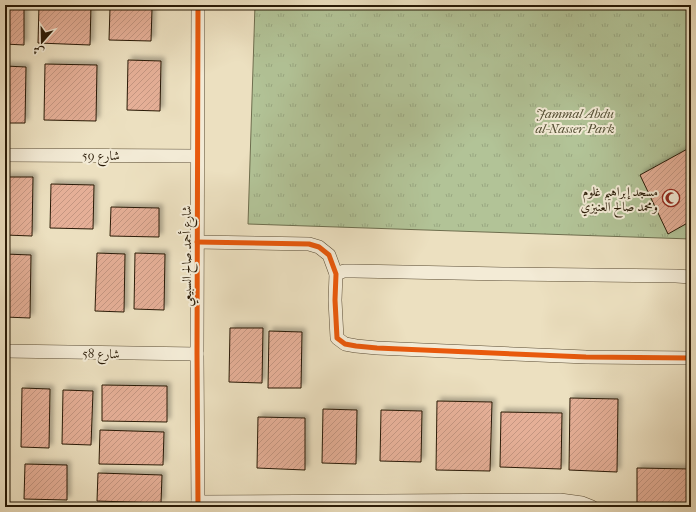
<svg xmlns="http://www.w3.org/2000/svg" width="696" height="512" font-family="'IM FELL French Canon',Amiri,serif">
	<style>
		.park { fill: url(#park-tufts); stroke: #6e6e4e }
		.building { fill: url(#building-hatch); stroke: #291a06; filter: url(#shadow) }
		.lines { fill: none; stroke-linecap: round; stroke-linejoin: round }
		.minor-casing { stroke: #5a4c34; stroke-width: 14 }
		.minor { stroke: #f3ebd6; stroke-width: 13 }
		.cycleway-casing { stroke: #f3ebd6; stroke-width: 8 }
		.cycleway { stroke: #e8590c; stroke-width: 5 }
		.labels { text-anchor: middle; stroke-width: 4; stroke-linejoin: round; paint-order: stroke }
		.park-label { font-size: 13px; font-style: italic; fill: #524d32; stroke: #f3ebd6 }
		.street-label { font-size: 13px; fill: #291a06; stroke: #f3ebd6 }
		.poi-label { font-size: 13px; fill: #291a06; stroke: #f3ebd6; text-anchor: end }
	</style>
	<defs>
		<pattern id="park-tufts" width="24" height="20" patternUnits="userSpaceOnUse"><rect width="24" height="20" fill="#b2c397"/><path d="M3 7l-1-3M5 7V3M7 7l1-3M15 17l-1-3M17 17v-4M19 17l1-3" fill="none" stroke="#99a781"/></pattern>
		<pattern id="building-hatch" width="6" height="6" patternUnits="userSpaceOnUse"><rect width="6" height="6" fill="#e5af97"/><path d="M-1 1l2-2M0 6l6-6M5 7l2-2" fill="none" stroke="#c49681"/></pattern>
		<filter id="shadow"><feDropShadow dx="3.5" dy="-3.5" stdDeviation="2" flood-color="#0004"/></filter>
	</defs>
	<rect width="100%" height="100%" fill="#ece0c0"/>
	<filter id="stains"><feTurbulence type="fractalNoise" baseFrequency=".005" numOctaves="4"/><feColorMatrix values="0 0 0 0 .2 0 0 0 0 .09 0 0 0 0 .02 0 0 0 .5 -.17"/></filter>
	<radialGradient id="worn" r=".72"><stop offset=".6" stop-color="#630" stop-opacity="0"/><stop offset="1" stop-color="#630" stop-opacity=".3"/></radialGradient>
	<!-- park -->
	<path class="park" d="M255 5H691V239L248 224Z"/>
	<!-- building -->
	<g class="building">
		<path d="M5 5H24V45L5 44Z"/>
		<path d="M39 5H91L90 45 38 43Z"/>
		<path d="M110 8 152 9 151 41 109 40Z"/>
		<path d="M128 60 161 61 160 111 127 110Z"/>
		<path d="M45 64 97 65 96 121 44 120Z"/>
		<path d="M5 66 26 67 25 123H5Z"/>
		<path d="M691 147V221L668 234 640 175Z"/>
		<path d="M5 177H33L32 236 5 235Z"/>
		<path d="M51 184 94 185 93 229 50 228Z"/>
		<path d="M111 207 159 208V237L110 236Z"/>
		<path d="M97 253 125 254 124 312 95 311Z"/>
		<path d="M135 253 165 254 164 310 134 309Z"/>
		<path d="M5 254 31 255 30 318 5 317Z"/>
		<path d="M230 328H263L262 383 229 382Z"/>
		<path d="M269 331 302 332 301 388H268Z"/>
		<path d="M102 385 167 386V422L102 421Z"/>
		<path d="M22 388 50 389 49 448 21 447Z"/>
		<path d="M63 390 93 391 91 445 62 444Z"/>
		<path d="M570 398 618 399 617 472 569 470Z"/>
		<path d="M437 401 492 402 490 471 436 470Z"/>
		<path d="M323 409 357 410 356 464 322 463Z"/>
		<path d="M381 410 422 411 421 462 380 461Z"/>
		<path d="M501 412 562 413 561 469 500 467Z"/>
		<path d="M258 417 305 418V470L257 468Z"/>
		<path d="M100 430 164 432 163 465 99 464Z"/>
		<path d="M25 464 67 465V500L24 499Z"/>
		<path d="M637 468 691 469V507H637Z"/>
		<path d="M98 473 162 475 161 503 97 501Z"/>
	</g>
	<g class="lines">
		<defs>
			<g id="minor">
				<path d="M5 155 197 156"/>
				<path d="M197 242 309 244 319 247 329 255 336 274 335 300 337 338 345 344 356 346 377 348 586 357 691 358"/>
				<path d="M336 274 344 271H354L503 274 676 276 691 277"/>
				<path d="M5 351 197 354"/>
				<path d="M198 502 560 500 582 503 592 507"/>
				<path d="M198 507 197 354 198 5"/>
			</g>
		</defs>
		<!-- minor casing -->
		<use href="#minor" class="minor-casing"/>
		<!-- minor -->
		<use href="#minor" class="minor"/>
		<defs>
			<g id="cycleway">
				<path d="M197 242 309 244 319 247 329 255 336 274 335 300 337 338 345 344 356 346 377 348 586 357 691 358"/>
				<path d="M198 507 197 354 198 5"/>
			</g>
		</defs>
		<!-- cycleway casing -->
		<use href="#cycleway" class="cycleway-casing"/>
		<!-- cycleway -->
		<use href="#cycleway" class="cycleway"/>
	</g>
	<!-- icons -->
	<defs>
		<symbol id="mosque-ring" viewBox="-11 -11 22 22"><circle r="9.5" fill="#f3ebd6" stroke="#8f2418" stroke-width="1.5"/><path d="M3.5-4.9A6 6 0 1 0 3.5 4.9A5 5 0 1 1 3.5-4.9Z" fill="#8f2418"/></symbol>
	</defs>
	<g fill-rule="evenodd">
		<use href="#mosque-ring" x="661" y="188" width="20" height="20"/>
	</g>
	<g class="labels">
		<!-- park labels -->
		<g class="park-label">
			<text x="575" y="118">Jammal Abdu<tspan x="575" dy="15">al-Nasser Park</tspan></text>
		</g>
		<!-- street labels -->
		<g class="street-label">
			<text x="101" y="160">شارع 59</text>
			<text transform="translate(186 256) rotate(-90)" y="5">شارع أحمد صالح السبيعي</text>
			<text transform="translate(101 353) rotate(1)" y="5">شارع 58</text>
		</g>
		<!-- poi labels -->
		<g class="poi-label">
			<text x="658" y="196">مسجد إبراهيم غلوم<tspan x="658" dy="15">ومحمد صالح العنيزي</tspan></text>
		</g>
	</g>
	<!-- margin -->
	<rect width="696" height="512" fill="none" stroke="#ece0c0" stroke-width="20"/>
	<rect x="6" y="6" width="684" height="500" fill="none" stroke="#291a06" stroke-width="2"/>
	<rect x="10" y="10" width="676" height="492" fill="none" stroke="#291a06"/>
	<!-- north arrow -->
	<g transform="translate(42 42) rotate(200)" stroke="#f3ebd6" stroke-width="3" paint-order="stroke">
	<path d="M0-3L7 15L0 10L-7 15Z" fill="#291a06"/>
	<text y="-6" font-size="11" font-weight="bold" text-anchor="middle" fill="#291a06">ش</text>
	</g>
	<rect width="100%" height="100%" filter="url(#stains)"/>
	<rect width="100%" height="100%" fill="url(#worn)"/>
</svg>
